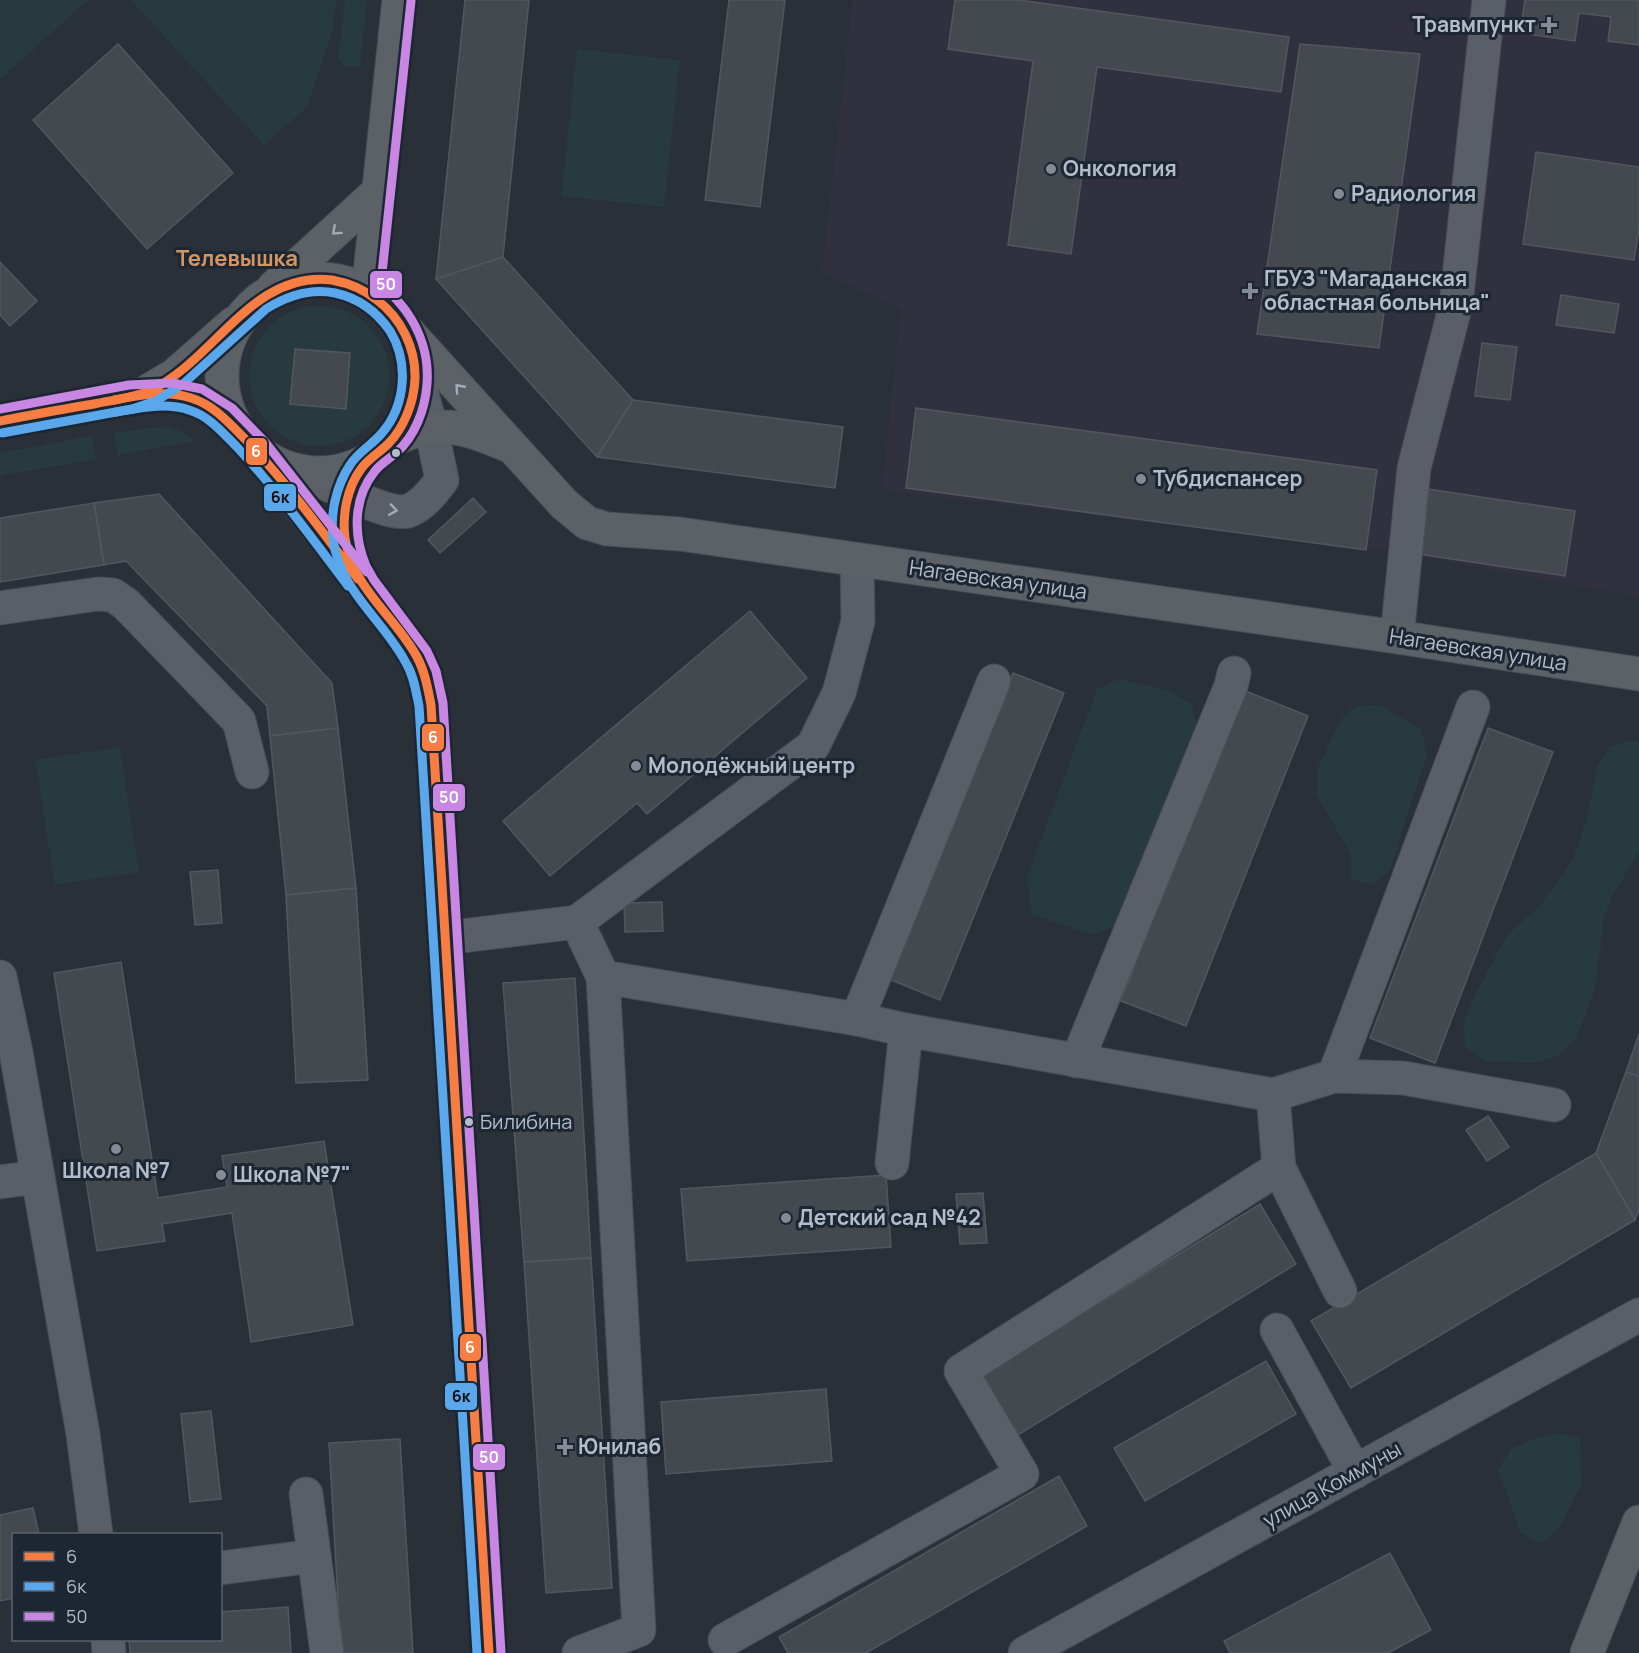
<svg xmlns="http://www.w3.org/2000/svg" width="1639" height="1653" font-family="Manrope,sans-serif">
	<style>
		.medical { fill: #31303e }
		.green { fill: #273a3e }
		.building { fill: #444950; stroke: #52575f; stroke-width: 1.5 }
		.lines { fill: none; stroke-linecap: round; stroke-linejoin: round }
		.minor-casing { stroke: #484c53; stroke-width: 35 }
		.major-casing { stroke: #484c55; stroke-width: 35 }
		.minor { stroke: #5a5e66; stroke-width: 33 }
		.major { stroke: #5c6168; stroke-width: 33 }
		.bus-1-casing { stroke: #1d2633; stroke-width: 14 }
		.bus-2-casing { stroke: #1d2633; stroke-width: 14 }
		.bus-3-casing { stroke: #1d2633; stroke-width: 14 }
		.bus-1 { stroke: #f77d43; stroke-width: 9 }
		.bus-2 { stroke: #5aa8eb; stroke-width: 9 }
		.bus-3 { stroke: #c787e3; stroke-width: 9 }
		.oneway { stroke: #a2aab6 }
		.oneway2 { stroke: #a2a9b5 }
		.poi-dot { fill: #848b96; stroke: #1d2633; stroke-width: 2 }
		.bus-dot { fill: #b4bcc9; stroke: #1d2633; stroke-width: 2 }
		.labels { text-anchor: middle; stroke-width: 6; stroke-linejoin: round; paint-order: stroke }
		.bus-label { font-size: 20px; fill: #b4bcc9; stroke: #1d2633; text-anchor: start }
		.poi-label { font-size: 21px; font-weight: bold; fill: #b4bcc9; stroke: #1d2633; text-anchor: start }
		.street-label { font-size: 21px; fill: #b4bcc9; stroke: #1d2633 }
		.neighbourhood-label { font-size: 22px; font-weight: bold; fill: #d59563; stroke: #1d2633 }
		.line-badge { stroke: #1d2633; stroke-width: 2 }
		.badge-label { font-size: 16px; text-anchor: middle; font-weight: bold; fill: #fff }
		.pale-badge-label { font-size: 16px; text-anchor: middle; font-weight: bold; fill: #111 }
	</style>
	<rect width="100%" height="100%" fill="#2a3038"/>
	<!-- medical -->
	<path class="medical" d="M853 0H1639V597L1392 552 882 490 901 309 822 273Z"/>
	<!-- green -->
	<g class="green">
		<path d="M0 0H88L0 79Z"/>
		<path d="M131 0H336L333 28 307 107 264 145Z"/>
		<path d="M345 0H367L360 67 346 66 338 59Z"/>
		<path d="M577 49 680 60 664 207 561 196Z"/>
		<circle cx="319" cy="376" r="70"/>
		<path d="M156 427C172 427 183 430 195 441L118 455 114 433Z"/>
		<path d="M92 436 96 459 0 476V453Z"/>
		<path d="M1119 679 1166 690 1192 704 1198 733 1123 922 1094 935 1031 914 1027 877 1097 689Z"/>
		<path d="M1380 705 1421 729 1427 754 1391 868 1374 885 1350 879 1351 854 1316 794 1318 769 1338 724 1356 706Z"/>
		<path d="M1632 740 1639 743V852L1612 896 1604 918 1595 990 1576 1038 1558 1056 1535 1063 1486 1061 1465 1047 1464 1023 1472 1000 1507 936 1542 903 1572 861 1588 814 1597 766 1610 746Z"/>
		<path d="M120 747 139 872 55 885 35 760Z"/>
		<path d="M1557 1433 1580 1438 1581 1485 1560 1527 1542 1544 1520 1532 1498 1470 1511 1449 1534 1439Z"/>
	</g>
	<!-- building -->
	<g class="building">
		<path d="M465 0H529L503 257 436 279Z"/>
		<path d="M729 0H785L760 207 705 200Z"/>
		<path d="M955 0H1019L1289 37 1281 92 1097 67 1071 254 1008 245 1033 61 948 49Z"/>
		<path d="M1525 0H1639V45L1608 41 1611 17 1579 13 1575 41 1520 33Z"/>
		<path d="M118 44 233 173 147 249 33 120Z"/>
		<path d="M1300 44 1420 54 1379 348 1257 334Z"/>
		<path d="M1536 152 1639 167V229L1634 260 1523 244Z"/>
		<path d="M503 257 633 400 597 457 436 279Z"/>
		<path d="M0 262 37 301 10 326 0 315Z"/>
		<path d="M1561 295 1619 304 1614 333 1556 325Z"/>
		<path d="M1482 343 1517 347 1510 400 1475 396Z"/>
		<path d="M295 349 350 353 346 409 290 404Z"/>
		<path d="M633 400 843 427 835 488 597 457Z"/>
		<path d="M916 408 1377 470 1366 550 906 488Z"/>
		<path d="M1421 488 1575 511 1565 576 1412 553Z"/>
		<path d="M159 494 332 683 338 728 270 736 267 706 126 561 104 565 94 503Z"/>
		<path d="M473 498 486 512 440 553 428 540Z"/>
		<path d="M94 503 104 565 0 582V518Z"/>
		<path d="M750 611 807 678 647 814 637 803 550 876 503 821Z"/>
		<path d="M1013 673 1064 693 940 1000 889 979Z"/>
		<path d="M1243 690 1308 716 1186 1026 1121 1001Z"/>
		<path d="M338 728 356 888 286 895 270 736Z"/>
		<path d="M1488 728 1553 752 1435 1063 1370 1038Z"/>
		<path d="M218 870 222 923 195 925 190 872Z"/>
		<path d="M356 888 368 1080 296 1083 286 895Z"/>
		<path d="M662 902 663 931 625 932 624 903Z"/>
		<path d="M121 962 158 1198 227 1187 222 1156 324 1141 353 1325 251 1342 232 1213 162 1224 165 1241 97 1251 54 973Z"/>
		<path d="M575 978 591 1258 524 1262 503 983Z"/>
		<path d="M1639 1034V1076L1626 1072Z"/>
		<path d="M1626 1072 1639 1076V1209L1635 1220 1596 1153Z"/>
		<path d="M1488 1116 1509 1147 1487 1161 1466 1130Z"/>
		<path d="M1596 1153 1635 1220 1351 1388 1311 1321Z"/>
		<path d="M886 1175 891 1247 687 1261 681 1189Z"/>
		<path d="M983 1193 987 1243 960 1244 956 1194Z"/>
		<path d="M1260 1204 1296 1264 1013 1438 976 1379Z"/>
		<path d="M591 1258 612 1588 546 1593 524 1262Z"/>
		<path d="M1266 1361 1296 1414 1145 1501 1114 1448Z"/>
		<path d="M826 1389 832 1461 666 1474 661 1402Z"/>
		<path d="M211 1411 221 1499 190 1502 181 1414Z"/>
		<path d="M400 1439 413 1653H341L329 1443Z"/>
		<path d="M1059 1476 1087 1526 866 1653H788L779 1637Z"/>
		<path d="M33 1508 39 1534H14V1598L0 1601V1515Z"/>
		<path d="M1390 1553 1431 1630 1388 1653H1230L1224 1641Z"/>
		<path d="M288 1607 291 1653H130L129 1640H220V1612Z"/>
	</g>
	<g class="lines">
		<defs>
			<g id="minor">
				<path d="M256 450 407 642C421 664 427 679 431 705L489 1653"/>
				<path d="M301 471C321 481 390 518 408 511 422 506 433 492 442 480L431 427 415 369"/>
				<path d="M352 566C338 527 344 485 374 455"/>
				<path d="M0 608 98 594 113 595 126 604 239 721 252 772"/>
				<path d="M1397 637 1414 468 1456 304 1489 0"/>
				<path d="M577 922 603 977 857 1019 906 1030 1273 1095 1279 1168 1340 1291"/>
				<path d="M445 938 577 922 813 746 839 693 858 621 857 560"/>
				<path d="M0 977 16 1052 83 1434 96 1534"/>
				<path d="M857 1019 994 681"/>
				<path d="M1077 1061 1231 686 1234 673"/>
				<path d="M1334 1076 1473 707"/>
				<path d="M1273 1095 1334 1076 1403 1078 1554 1105"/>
				<path d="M892 1163 906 1030"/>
				<path d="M0 1182 38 1177"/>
				<path d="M1277 1330 1355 1472"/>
				<path d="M306 1494 327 1653"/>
				<path d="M220 1568 314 1556"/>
				<path d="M108 1640 109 1653"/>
				<path d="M725 1640 1022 1474 961 1371 1279 1168"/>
				<path d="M579 1653 639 1630 603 977"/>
				<path d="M1025 1653 1639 1315"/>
			</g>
			<g id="major">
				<circle cx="319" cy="376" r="97"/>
				<path d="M274 287 379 191"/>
				<path d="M381 302 374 293 370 273 399 0"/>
				<path d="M398 321 564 504 587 523 607 529 680 534 1397 637 1639 674"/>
				<path d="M141 396C186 392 205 398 237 429"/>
				<path d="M0 421 143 394 175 375 234 323"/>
				<path d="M391 441C436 418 463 426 507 445"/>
				<path d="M1587 1653 1639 1522"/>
			</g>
		</defs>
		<!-- minor casing -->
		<use href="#minor" class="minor-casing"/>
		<!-- major casing -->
		<use href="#major" class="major-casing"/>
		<!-- minor -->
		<use href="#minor" class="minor"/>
		<!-- major -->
		<use href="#major" class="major"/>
		<defs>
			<g id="bus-1">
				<path d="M114 400C139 395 166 390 191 398 214 405 229 423 245 439 287 483 322 531 358 579"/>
				<path d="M0 421C31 415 63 409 94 404 113 400 134 398 151 390 215 360 252 270 332 280 348 283 364 289 377 300 401 318 416 348 415 379 414 402 404 428 388 444 379 453 368 459 361 469 347 488 342 515 345 538 352 588 395 616 417 657 425 672 428 689 431 705L489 1653"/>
			</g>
			<g id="bus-2">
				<path d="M116 412C140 408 166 402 189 410 209 416 222 432 236 446 277 490 312 538 348 586"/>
				<path d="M2 433 132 409 156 401 183 384 266 309C287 296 310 288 335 293 358 298 377 312 390 331 409 362 406 405 382 433 372 445 358 452 350 465 336 486 330 514 333 539 340 592 383 619 406 663 414 676 416 692 419 706L477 1653"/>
			</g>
			<g id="bus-3">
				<path d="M411 1 382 273C385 289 396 298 406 311 421 332 429 358 427 384 425 410 415 436 396 453 389 459 380 464 375 471 353 498 353 535 366 566L374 580 427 651 436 671 443 703 501 1652"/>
				<path d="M0 409 129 385 172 383 202 389 232 408 265 442 367 572"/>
			</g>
		</defs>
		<!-- bus-1 casing -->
		<use href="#bus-1" class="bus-1-casing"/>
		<!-- bus-2 casing -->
		<use href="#bus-2" class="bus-2-casing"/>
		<!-- bus-3 casing -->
		<use href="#bus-3" class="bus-3-casing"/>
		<!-- bus-1 -->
		<use href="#bus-1" class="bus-1"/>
		<!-- bus-2 -->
		<use href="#bus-2" class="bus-2"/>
		<!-- bus-3 -->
		<use href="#bus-3" class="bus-3"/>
	</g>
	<!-- one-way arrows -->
	<defs><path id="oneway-chevron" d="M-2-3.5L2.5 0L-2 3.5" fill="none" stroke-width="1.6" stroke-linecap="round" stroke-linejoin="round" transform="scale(1.5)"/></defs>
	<g class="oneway">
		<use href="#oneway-chevron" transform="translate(336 231) rotate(138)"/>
		<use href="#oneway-chevron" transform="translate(459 388) rotate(-132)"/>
	</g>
	<use class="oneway2" href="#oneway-chevron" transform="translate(393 510) rotate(9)"/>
	<!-- markers -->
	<g class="poi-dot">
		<path d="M1546 16h6v6h6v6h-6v6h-6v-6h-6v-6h6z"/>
		<circle cx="1051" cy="169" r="6"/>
		<circle cx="1339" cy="194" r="6"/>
		<path d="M1247 282h6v6h6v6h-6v6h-6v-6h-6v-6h6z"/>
		<circle cx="1141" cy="479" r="6"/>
		<circle cx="636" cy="766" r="6"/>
		<circle cx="116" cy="1149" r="6"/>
		<circle cx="221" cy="1175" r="6"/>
		<circle cx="786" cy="1218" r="6"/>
		<path d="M562 1438h6v6h6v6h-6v6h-6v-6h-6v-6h6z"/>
	</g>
	<g class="bus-dot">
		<circle cx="396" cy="453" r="5"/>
		<circle cx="469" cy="1122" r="5"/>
	</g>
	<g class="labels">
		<!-- bus labels -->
		<g class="bus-label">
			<text x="480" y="1129">Билибина</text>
		</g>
		<!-- poi labels -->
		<g class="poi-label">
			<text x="1536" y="32" text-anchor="end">Травмпункт</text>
			<text x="1063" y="176">Онкология</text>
			<text x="1351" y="201">Радиология</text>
			<text x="1264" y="286">ГБУЗ "Магаданская<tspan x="1264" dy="24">областная больница"</tspan></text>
			<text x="1153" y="486">Тубдиспансер</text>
			<text x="648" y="773">Молодёжный центр</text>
			<text x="116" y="1178" text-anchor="middle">Школа №7</text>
			<text x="233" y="1182">Школа №7"</text>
			<text x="798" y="1225">Детский сад №42</text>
			<text x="578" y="1454">Юнилаб</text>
		</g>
		<!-- street labels -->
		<g class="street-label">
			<text transform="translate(998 580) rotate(8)" y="7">Нагаевская улица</text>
			<text transform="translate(1478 650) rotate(9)" y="7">Нагаевская улица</text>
			<text transform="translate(1332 1485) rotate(-29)" y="7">улица Коммуны</text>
		</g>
		<!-- neighbourhood labels -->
		<g class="neighbourhood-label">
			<text x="237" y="266">Телевышка</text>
		</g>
	</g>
	<g class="line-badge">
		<rect x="369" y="270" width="34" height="29" rx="6" fill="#c787e3"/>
		<rect x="245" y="437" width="23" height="29" rx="6" fill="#f77d43"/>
		<rect x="263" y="483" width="34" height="29" rx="6" fill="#5aa8eb"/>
		<rect x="421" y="723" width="24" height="29" rx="6" fill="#f77d43"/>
		<rect x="432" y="783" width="34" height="29" rx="6" fill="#c787e3"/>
		<rect x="459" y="1333" width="23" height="29" rx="6" fill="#f77d43"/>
		<rect x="444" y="1382" width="34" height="29" rx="6" fill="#5aa8eb"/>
		<rect x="472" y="1443" width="34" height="28" rx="6" fill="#c787e3"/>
	</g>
	<g class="badge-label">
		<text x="386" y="290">50</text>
		<text x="256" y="457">6</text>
		<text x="433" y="743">6</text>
		<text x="449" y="803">50</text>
		<text x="470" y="1353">6</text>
		<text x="489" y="1463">50</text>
	</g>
	<g class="pale-badge-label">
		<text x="280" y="503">6к</text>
		<text x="461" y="1402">6к</text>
	</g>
	<!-- legend -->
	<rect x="12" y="1533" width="210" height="108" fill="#1d2633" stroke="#59626f" stroke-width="1.5"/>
	<rect x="24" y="1552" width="30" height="9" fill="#f77d43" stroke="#59626f" stroke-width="1.5"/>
	<text x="66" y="1563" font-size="18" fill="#b4bcc9">6</text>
	<rect x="24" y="1582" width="30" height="9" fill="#5aa8eb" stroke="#59626f" stroke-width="1.5"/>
	<text x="66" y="1593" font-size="18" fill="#b4bcc9">6к</text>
	<rect x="24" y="1612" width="30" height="9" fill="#c787e3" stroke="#59626f" stroke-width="1.5"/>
	<text x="66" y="1623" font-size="18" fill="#b4bcc9">50</text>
</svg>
